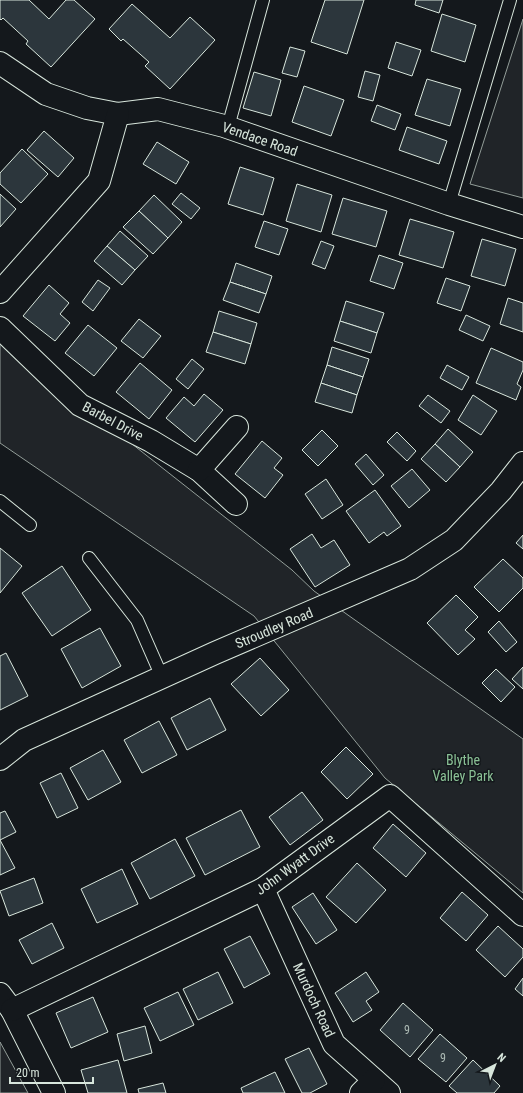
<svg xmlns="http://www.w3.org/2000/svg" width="523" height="1093" font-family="'Roboto Condensed',sans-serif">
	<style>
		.green { fill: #202428; stroke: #939e99 }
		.building { fill: #2c363c; stroke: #d8e6dc }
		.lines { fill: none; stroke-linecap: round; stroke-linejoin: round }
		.service-casing { stroke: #d8e6dc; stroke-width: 14 }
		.minor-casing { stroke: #d8e6dc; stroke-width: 24 }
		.service { stroke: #14181c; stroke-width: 12 }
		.minor { stroke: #14181c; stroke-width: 22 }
		.labels { text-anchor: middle; stroke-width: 3; stroke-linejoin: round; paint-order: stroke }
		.number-label { font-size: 12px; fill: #adbab4 }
		.street-label { font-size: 14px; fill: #d8e6dc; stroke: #14181c }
		.park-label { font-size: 14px; fill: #8ac095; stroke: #14181c }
	</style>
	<rect width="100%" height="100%" fill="#14181c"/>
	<g class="green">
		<path d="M523,19V198L470,184Z"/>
		<path d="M0,340L292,570L314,591L523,739V893L385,778L254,616L0,443Z"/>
		<path d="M0,1042L28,1093H0Z"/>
	</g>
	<g class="building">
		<path d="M0,0H29L49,19L66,0H74L95,19L51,67L26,44L28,41L3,18L1,20L0,19Z"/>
		<path d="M325,0H364L347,54L311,42Z"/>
		<path d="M416,0H443L439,13L415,5Z"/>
		<path d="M132,4L170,38L190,17L215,40L170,89L145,66L149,62L123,39L121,41L109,29Z"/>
		<path d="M442,14L476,25L465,62L431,51Z"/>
		<path d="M396,42L421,50L412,76L388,68Z"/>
		<path d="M290,47L305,51L297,77L282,73Z"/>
		<path d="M365,71L380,75L373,101L358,97Z"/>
		<path d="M254,72L281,80L271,116L243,108Z"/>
		<path d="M427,79L461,89L450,126L415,115Z"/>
		<path d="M304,86L344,100L331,136L292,122Z"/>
		<path d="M377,105L401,114L395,130L371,121Z"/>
		<path d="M407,127L447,141L439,164L399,150Z"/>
		<path d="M44,131L74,158L58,177L27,150Z"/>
		<path d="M157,142L189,162L176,184L143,164Z"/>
		<path d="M22,149L48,174L21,203L0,184V173Z"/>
		<path d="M240,167L274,178L263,215L228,204Z"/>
		<path d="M297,184L332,195L321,232L286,221Z"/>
		<path d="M181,193L200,208L191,219L172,204Z"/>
		<path d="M0,194L16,209L0,227Z"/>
		<path d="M154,195L182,222L168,238L139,211Z"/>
		<path d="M343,198L387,211L376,247L332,234Z"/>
		<path d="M139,211L168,238L153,254L123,227Z"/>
		<path d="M410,219L454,232L443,268L399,255Z"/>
		<path d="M264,221L288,229L279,255L255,247Z"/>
		<path d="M120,231L148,256L135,270L107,246Z"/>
		<path d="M482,239L516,249L505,286L471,276Z"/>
		<path d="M321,241L334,246L325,269L312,264Z"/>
		<path d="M107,246L135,270L122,285L94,261Z"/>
		<path d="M379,255L403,263L394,289L370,281Z"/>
		<path d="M236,263L272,276L266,294L230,282Z"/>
		<path d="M446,278L470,286L461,311L437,303Z"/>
		<path d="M98,280L110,288L93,311L82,302Z"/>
		<path d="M230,282L266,294L259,313L223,300Z"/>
		<path d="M49,285L69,303L60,314L70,323L55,341L23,316Z"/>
		<path d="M508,298L523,303V332L500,324Z"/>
		<path d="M346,301L384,313L377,333L340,321Z"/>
		<path d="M219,311L257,323L251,344L213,332Z"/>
		<path d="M466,315L490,326L483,341L459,330Z"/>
		<path d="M139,319L161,336L143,358L121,341Z"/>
		<path d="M340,321L377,333L371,353L334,341Z"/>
		<path d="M88,325L117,348L94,376L65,353Z"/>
		<path d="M213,332L251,344L245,364L206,352Z"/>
		<path d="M332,347L369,359L363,377L327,365Z"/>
		<path d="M491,348L523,362V370L517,384L521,387L516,400L476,383Z"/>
		<path d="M192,359L204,369L188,389L176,379Z"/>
		<path d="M140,363L172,390L149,419L116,392Z"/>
		<path d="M327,365L363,377L357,395L321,383Z"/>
		<path d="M447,365L469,377L462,390L440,378Z"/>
		<path d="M321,383L357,395L352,413L315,402Z"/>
		<path d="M204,394L223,410L195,442L166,418L184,397L194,406Z"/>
		<path d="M428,395L450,411L441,423L419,406Z"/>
		<path d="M473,395L497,411L481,435L458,420Z"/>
		<path d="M448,429L473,452L460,467L435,444Z"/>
		<path d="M322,430L338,446L318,466L302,450Z"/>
		<path d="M397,432L416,451L407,461L387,442Z"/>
		<path d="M262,441L282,458L274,468L283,475L265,498L235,474Z"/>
		<path d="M435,444L460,467L446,482L421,459Z"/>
		<path d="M366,454L384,475L373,485L355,464Z"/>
		<path d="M412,469L430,490L409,508L391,486Z"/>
		<path d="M326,479L343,505L322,519L305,494Z"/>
		<path d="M375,490L401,526L387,536L384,532L369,543L346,511Z"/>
		<path d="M312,534L321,548L334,540L350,565L315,587L290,549Z"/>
		<path d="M523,535V549L516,543Z"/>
		<path d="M0,548L22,566L0,593Z"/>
		<path d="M503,559L523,578V588L499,612L474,587Z"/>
		<path d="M62,566L91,610L52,636L22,593Z"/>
		<path d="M456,595L478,617L465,630L475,639L458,655L427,623Z"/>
		<path d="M499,621L517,642L506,652L488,632Z"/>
		<path d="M100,628L121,666L82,688L61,649Z"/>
		<path d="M6,653L28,696L0,710V656Z"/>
		<path d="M260,658L289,690L261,716L231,684Z"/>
		<path d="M523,667V689L512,679Z"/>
		<path d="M496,669L515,687L501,702L482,683Z"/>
		<path d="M210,698L226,730L187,750L171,718Z"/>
		<path d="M159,721L177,755L142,773L124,740Z"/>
		<path d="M346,747L373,774L347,799L321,772Z"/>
		<path d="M103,750L121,782L88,800L70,768Z"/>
		<path d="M61,773L78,808L57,818L40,783Z"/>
		<path d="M302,792L323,820L290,845L269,817Z"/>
		<path d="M241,810L260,847L205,875L186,838Z"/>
		<path d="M5,811L16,832L0,840L15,868L0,875V813Z"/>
		<path d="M393,824L426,853L406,877L373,848Z"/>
		<path d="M175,839L195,876L150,899L131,863Z"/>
		<path d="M357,863L386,890L356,923L326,897Z"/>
		<path d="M122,869L138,904L97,923L81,889Z"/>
		<path d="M34,878L43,903L9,916L0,891Z"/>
		<path d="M462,892L488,915L466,941L440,918Z"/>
		<path d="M313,893L337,930L316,944L292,907Z"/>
		<path d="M52,923L64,948L32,964L19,940Z"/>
		<path d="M498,926L523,949V957L505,977L476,950Z"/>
		<path d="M250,936L270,974L244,988L224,949Z"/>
		<path d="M218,972L233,1003L198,1020L183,989Z"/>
		<path d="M366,972L379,992L366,1001L372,1010L353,1022L335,993Z"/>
		<path d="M523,978V996L515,989Z"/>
		<path d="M178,992L194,1025L160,1041L144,1008Z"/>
		<path d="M93,997L108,1032L71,1048L56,1013Z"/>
		<path d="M403,1003L433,1030L410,1057L380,1030Z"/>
		<path d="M145,1026L152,1053L124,1061L117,1034Z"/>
		<path d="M440,1034L467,1058L446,1082L418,1059Z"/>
		<path d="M309,1048L327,1084L310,1093H302L285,1059Z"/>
		<path d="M118,1060L127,1093H88L81,1070Z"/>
		<path d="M473,1060L500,1086L494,1093H457L449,1086Z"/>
		<path d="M275,1072L285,1093H243L241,1088Z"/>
		<path d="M163,1083L166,1093H139L138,1089Z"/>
	</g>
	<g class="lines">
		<defs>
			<g id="service">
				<path d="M228,127L263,0"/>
				<path d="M449,204L510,0"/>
				<path d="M0,501L30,525"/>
				<path d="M89,558L137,620L162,677"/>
			</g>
			<g id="minor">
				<path d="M0,63L46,94L87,108L118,114L158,109L224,126L449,204L523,227"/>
				<path d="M0,292L99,181L118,114"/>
				<path d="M0,328L80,405L151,441L199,470L236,504"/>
				<path d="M199,470L237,427"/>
				<path d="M0,759L24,740L215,653L410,569L454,540L501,491L523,463"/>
				<path d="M263,889L334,1044L389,1093"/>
				<path d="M0,994L12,1010L54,1093"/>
				<path d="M12,1010L263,889L390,796L523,915"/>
				<path d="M361,1093L374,1080"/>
			</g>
		</defs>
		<use href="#service" class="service-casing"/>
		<use href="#minor" class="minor-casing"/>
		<use href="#service" class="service"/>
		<use href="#minor" class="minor"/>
	</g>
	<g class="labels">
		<g class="number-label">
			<text x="407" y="1034">9</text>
			<text x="443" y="1062">9</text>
		</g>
		<g class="street-label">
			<text transform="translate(260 139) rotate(19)" y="5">Vendace Road</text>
			<text transform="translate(113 421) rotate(28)" y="5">Barbel Drive</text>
			<text transform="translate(274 628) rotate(-23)" y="5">Stroudley Road</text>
			<text transform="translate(295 864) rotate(-36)" y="5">John Wyatt Drive</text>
			<text transform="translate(314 1000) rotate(65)" y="5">Murdoch Road</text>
		</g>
		<g class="park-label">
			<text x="463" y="765">Blythe<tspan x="463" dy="16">Valley Park</tspan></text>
		</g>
	</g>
	<g transform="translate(495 1065) rotate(42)" stroke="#14181c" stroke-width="3" paint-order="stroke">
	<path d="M0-3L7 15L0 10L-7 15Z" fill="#d8e6dc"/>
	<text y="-6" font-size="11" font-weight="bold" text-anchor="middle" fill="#d8e6dc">N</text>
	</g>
	<path d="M10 1077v6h83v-6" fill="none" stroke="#d8e6dc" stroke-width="2"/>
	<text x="16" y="1077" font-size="12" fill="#d8e6dc" stroke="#14181c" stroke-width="3" paint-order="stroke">20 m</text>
</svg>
